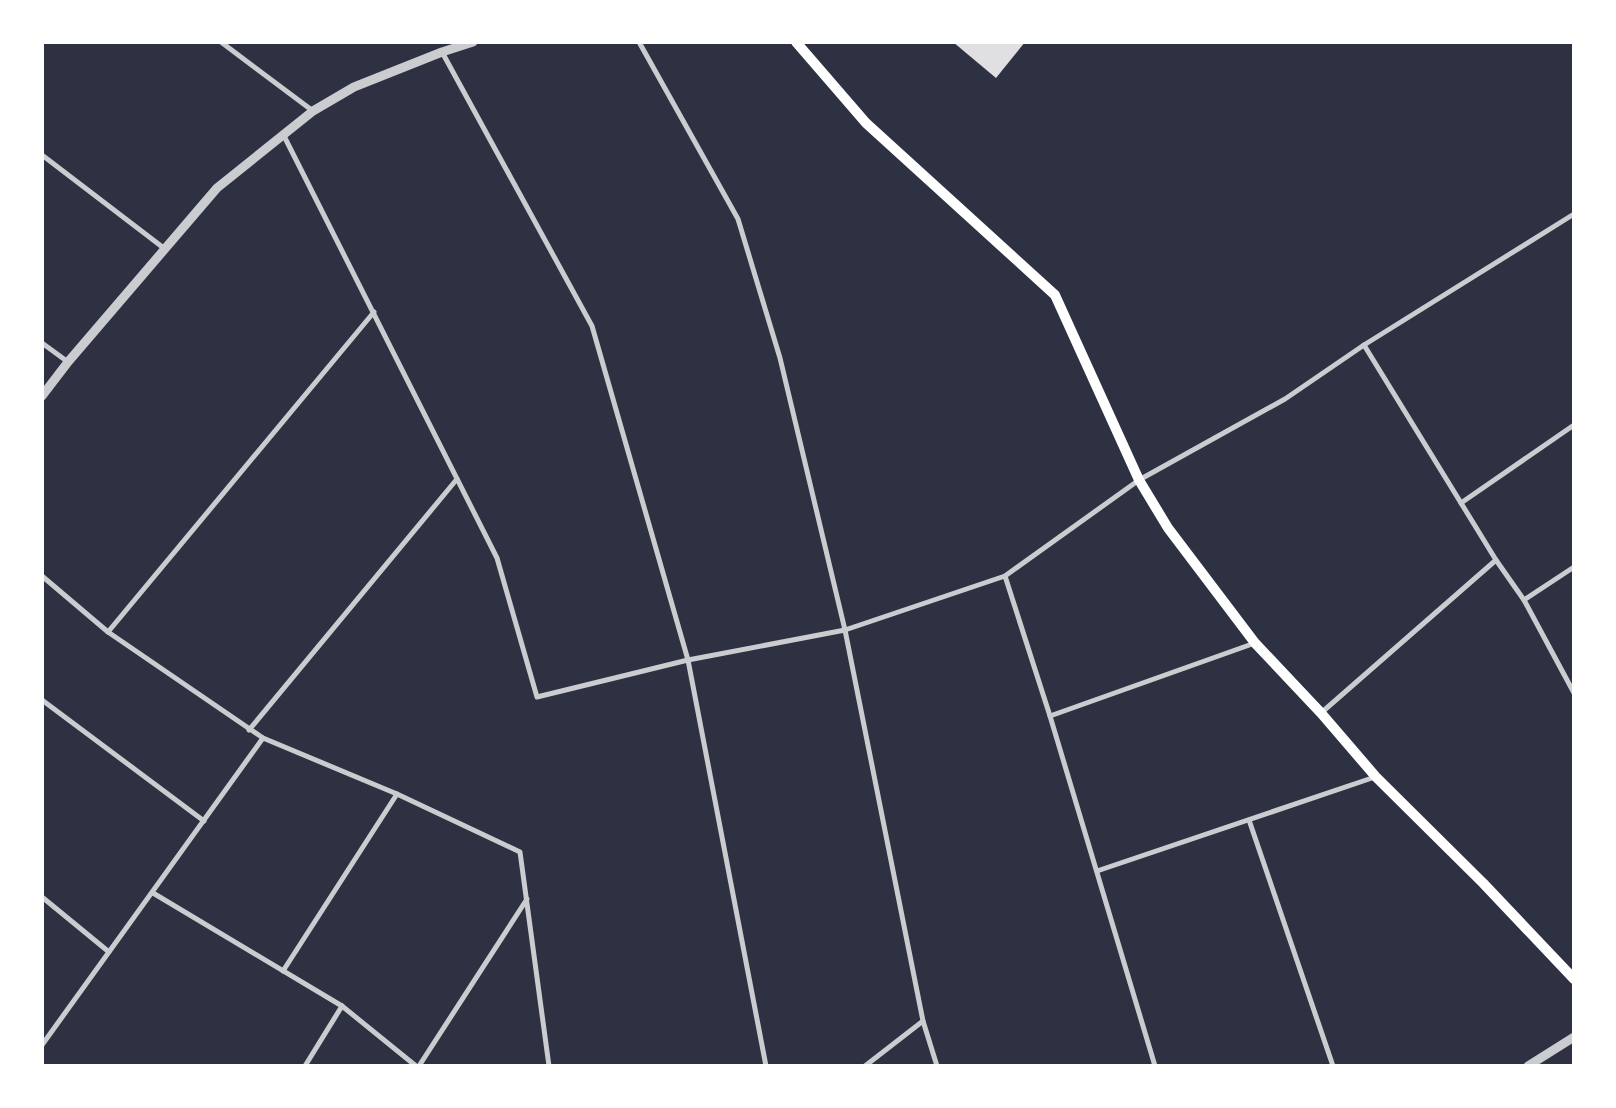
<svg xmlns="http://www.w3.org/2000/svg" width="1616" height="1108" font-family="'Zilla Slab',serif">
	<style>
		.building { fill: #e0e0e3 }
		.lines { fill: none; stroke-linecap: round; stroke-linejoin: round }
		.minor { stroke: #caccd0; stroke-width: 5 }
		.tertiary { stroke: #caccd0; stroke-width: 9 }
		.secondary { stroke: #fff; stroke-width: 10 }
	</style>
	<rect width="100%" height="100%" fill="#2d3142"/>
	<path class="building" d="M953,42H1025L996,78Z"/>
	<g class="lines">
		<g class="minor">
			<path d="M221,42L313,111"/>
			<path d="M639,42L738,219L780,358L845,630L923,1021L937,1066"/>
			<path d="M442,52L592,326L688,660L766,1066"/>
			<path d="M283,134L497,558L537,697L688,660L845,630L1005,576L1050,716L1155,1066"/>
			<path d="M42,155L165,249"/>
			<path d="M42,343L68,362"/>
			<path d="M1364,345L1496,560L1524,600L1574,693"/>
			<path d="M1461,503L1574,425"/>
			<path d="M42,576L108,632L263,738L397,794L520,852L549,1066"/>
			<path d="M1005,576L1139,480L1285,399L1364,345L1574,214"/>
			<path d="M1524,600L1574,567"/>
			<path d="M108,632L374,312"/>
			<path d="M42,700L204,821"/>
			<path d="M1321,713L1496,560"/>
			<path d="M1050,716L1255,643"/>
			<path d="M249,730L457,479"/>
			<path d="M1249,820L1333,1066"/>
			<path d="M1097,871L1375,777"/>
			<path d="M153,893L342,1006L416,1066"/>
			<path d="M42,897L109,952"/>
			<path d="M283,971L397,794"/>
			<path d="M42,1045L263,738"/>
			<path d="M305,1066L342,1006"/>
			<path d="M419,1066L527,899"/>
			<path d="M865,1066L923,1021"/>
		</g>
		<g class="tertiary">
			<path d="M42,396L68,362L217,188L313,111L354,87L442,52L473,42"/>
			<path d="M1528,1066L1574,1037"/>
		</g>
		<path class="secondary" d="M796,42L866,123L1055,295L1139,480L1168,528L1255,643L1321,713L1376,777L1483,883L1574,979"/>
	</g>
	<rect width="1616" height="1108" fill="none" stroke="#ffffff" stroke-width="88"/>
</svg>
